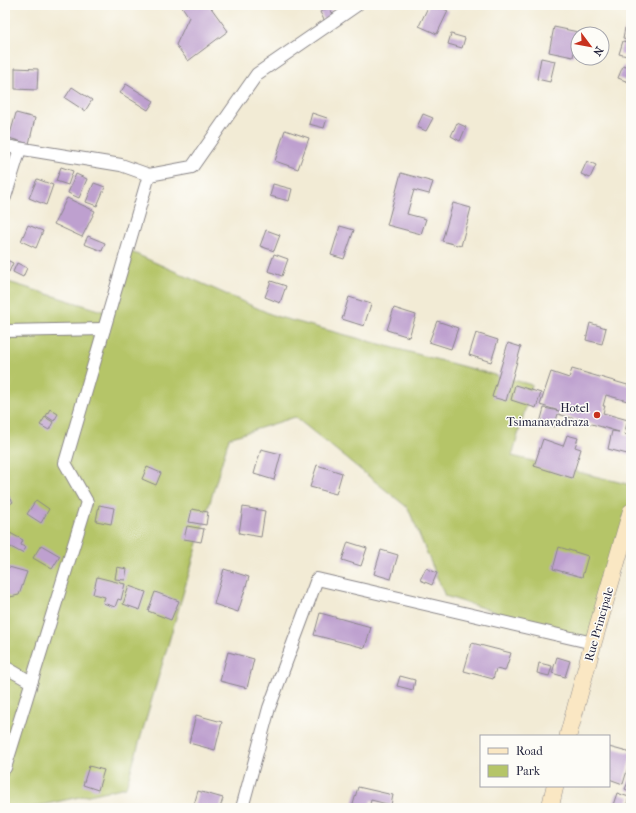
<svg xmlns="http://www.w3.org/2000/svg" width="636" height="813" font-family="'IM FELL French Canon',serif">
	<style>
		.green { fill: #b5c568; stroke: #6c7452 }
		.building { fill: #bea0cf }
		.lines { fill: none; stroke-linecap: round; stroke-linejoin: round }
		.minor-casing { stroke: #8a8688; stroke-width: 14 }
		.secondary-casing { stroke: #8a8688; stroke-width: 18 }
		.minor { stroke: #fff; stroke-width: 12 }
		.secondary { stroke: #fae7c3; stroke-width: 17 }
		.poi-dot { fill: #c8321e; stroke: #fdfcf7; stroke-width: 1.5 }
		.labels { text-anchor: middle; stroke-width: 3; stroke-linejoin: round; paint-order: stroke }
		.poi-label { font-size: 12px; fill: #22223b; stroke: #fdfcf7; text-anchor: end }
		.street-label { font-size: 12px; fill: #22223b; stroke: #fdfcf7 }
	</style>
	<rect width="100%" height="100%" fill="#fdfcf7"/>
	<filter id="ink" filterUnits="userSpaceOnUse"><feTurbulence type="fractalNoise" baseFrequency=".025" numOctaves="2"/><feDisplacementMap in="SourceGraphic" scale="8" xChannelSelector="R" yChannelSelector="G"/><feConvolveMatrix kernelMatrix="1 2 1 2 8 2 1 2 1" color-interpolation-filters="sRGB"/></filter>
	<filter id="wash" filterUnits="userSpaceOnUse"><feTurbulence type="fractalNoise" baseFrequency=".012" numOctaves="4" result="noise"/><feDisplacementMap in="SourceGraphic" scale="16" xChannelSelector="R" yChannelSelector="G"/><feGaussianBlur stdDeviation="0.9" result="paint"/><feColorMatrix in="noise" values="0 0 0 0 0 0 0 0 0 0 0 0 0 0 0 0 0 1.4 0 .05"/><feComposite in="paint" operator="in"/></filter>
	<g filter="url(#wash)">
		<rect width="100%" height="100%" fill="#f2ebd5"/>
		<path class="green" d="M127,250L275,316L532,385L512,456L631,485V512L593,643L445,596L408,508L295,417L229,438L126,787L28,808H5V281L109,313Z"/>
		<g id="blocks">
			<g class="building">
				<path d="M181,5H209L228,31L188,61L176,45L189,17Z"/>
				<path d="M429,5H436L448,11L437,34L419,26Z"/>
				<path d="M329,7L334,16L325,22L320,12Z"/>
				<path d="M554,27L578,32L573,57L549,52Z"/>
				<path d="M625,28L631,30V40L623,38Z"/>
				<path d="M451,34L465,38L462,48L448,44Z"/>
				<path d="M623,41L631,43V57L619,54Z"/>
				<path d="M541,58L555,61L550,82L537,79Z"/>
				<path d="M623,66L631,69V83L618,78Z"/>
				<path d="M15,68L38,69L37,90L15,89Z"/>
				<path d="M126,84L154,101L148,110L120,93Z"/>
				<path d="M72,87L92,100L85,111L65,98Z"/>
				<path d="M16,113L35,118L29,144L9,138Z"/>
				<path d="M312,113L327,118L324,128L309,124Z"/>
				<path d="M423,114L433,118L426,131L417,127Z"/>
				<path d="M457,123L466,127L460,141L451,136Z"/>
				<path d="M285,130L309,138L298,169L275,161Z"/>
				<path d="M587,161L596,165L590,178L581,174Z"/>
				<path d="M61,167L73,171L68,185L56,181Z"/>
				<path d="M401,173L433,182L429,194L414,190L407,214L426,219L421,234L387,225Z"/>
				<path d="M76,174L87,179L79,198L68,193Z"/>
				<path d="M37,179L53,185L46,205L29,198Z"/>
				<path d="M94,183L105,187L97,206L86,202Z"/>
				<path d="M273,184L292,189L289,201L270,196Z"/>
				<path d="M67,198L95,211L82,237L54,224Z"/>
				<path d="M453,203L471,208L461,246L442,241Z"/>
				<path d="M28,225L43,231L36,248L21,241Z"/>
				<path d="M340,226L354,230L344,259L331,255Z"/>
				<path d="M266,230L280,235L274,251L260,246Z"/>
				<path d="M88,236L105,243L102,251L84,244Z"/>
				<path d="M274,254L288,259L282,276L268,271Z"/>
				<path d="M5,259L13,263L9,272L5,270Z"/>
				<path d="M17,263L27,268L23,277L13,272Z"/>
				<path d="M271,281L286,286L280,303L265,297Z"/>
				<path d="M349,297L371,304L364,326L342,319Z"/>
				<path d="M394,308L416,315L409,337L387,330Z"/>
				<path d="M437,321L458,328L451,349L429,342Z"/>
				<path d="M590,323L606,328L602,344L586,340Z"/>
				<path d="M476,333L498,340L491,362L469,355Z"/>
				<path d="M508,343L521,347L506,401L492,397Z"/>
				<path d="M572,369L631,386V402L606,395L603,406H605L603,413L628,420L624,434L631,436V455L608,449L612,431L619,432L558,414L554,427L540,423L544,408L559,411L540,405L551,372L569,378Z"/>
				<path d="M515,385L541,393L536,408L511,400Z"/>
				<path d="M50,409L58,414L54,421L46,416Z"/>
				<path d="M45,417L53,422L49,430L40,425Z"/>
				<path d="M567,435L578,438L575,447L581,449L572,478L534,466L543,439L563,446Z"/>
				<path d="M261,449L281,454L274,480L254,474Z"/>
				<path d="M317,465L342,473L336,494L310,487Z"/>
				<path d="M147,467L161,473L156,485L142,479Z"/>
				<path d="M7,494L13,502L5,508V495Z"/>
				<path d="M36,500L49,509L41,523L27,514Z"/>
				<path d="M99,505L114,508L111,524L96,521Z"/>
				<path d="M243,507L265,511L261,537L239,533Z"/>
				<path d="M192,509L208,512L206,525L189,522Z"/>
				<path d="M187,526L204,529L201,542L184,539Z"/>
				<path d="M10,533L23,540L21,545L26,548L22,553L5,544Z"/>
				<path d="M348,542L367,548L361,566L342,560Z"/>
				<path d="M41,545L60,556L52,569L33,558Z"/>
				<path d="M559,547L588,556L582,577L553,569Z"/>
				<path d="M381,550L398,555L391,579L374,574Z"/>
				<path d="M5,566L27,572L19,595L10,597L5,594Z"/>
				<path d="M117,567L127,569L125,580L115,579Z"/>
				<path d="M426,568L437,573L432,585L420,580Z"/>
				<path d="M224,569L249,577L238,612L214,604Z"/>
				<path d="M97,577L125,584L121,600L118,599L115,607L103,603L105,597L93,594Z"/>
				<path d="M129,586L146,592L140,610L123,604Z"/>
				<path d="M155,592L179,601L171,620L148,611Z"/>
				<path d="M320,613L371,627L365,648L314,635Z"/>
				<path d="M472,643L511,653L505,671L496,669L493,679L464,671Z"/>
				<path d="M228,652L254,659L247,688L220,681Z"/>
				<path d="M557,657L570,661L565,677L552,673Z"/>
				<path d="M539,663L552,666L549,676L537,673Z"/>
				<path d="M400,676L415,680L413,690L397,686Z"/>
				<path d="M196,715L222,722L215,750L189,743Z"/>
				<path d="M609,747L631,753V757L623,784L609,779Z"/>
				<path d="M89,766L104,770L98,790L83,785Z"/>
				<path d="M631,776V792L625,789Z"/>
				<path d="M358,787L393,795L391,805L371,800L369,808H352Z"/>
				<path d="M198,791L223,798L220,808H193Z"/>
				<path d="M617,793L629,797L626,808H612Z"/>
			</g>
		</g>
	</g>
	<g filter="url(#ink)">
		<use href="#blocks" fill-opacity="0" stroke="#8a8688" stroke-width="1"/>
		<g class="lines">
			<defs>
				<g id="minor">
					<path d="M5,146L121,165L149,175"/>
					<path d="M5,197L20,149"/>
					<path d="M5,331L104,329"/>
					<path d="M5,667L31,682"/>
					<path d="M5,768L87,502L65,463L149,175L192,167L257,74L357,5"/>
					<path d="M242,808L269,708L317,579L593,643"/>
				</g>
				<g id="secondary">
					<path d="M568,736L593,643L631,512"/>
					<path d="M550,808L555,786"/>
				</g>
			</defs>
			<use href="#minor" class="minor-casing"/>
			<use href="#secondary" class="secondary-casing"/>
			<use href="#minor" class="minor"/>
			<use href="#secondary" class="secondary"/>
		</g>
	</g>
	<circle class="poi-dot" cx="597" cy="415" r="4"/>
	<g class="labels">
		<g class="poi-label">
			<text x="589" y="412">Hotel<tspan x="589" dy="14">Tsimanavadraza</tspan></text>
		</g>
		<g class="street-label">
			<text transform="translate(599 624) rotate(-74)" y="4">Rue Principale</text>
		</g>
	</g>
	<rect width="636" height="813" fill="none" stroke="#fdfcf7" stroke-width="20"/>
	<rect x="480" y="735" width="130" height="52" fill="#fdfcf7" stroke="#a5a5ac"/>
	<rect x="488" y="748" width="20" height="6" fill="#fae7c3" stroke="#a5a5ac"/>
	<text x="516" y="755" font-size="12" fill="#22223b">Road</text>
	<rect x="488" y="765" width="20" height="12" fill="#b5c568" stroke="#a5a5ac"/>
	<text x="516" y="775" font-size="12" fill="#22223b">Park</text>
	<g transform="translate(590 46) rotate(122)"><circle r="19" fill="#fdfcf7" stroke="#a5a5ac"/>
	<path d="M0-3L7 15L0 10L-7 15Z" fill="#c8321e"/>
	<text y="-6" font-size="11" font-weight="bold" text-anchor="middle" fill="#22223b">N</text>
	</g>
</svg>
